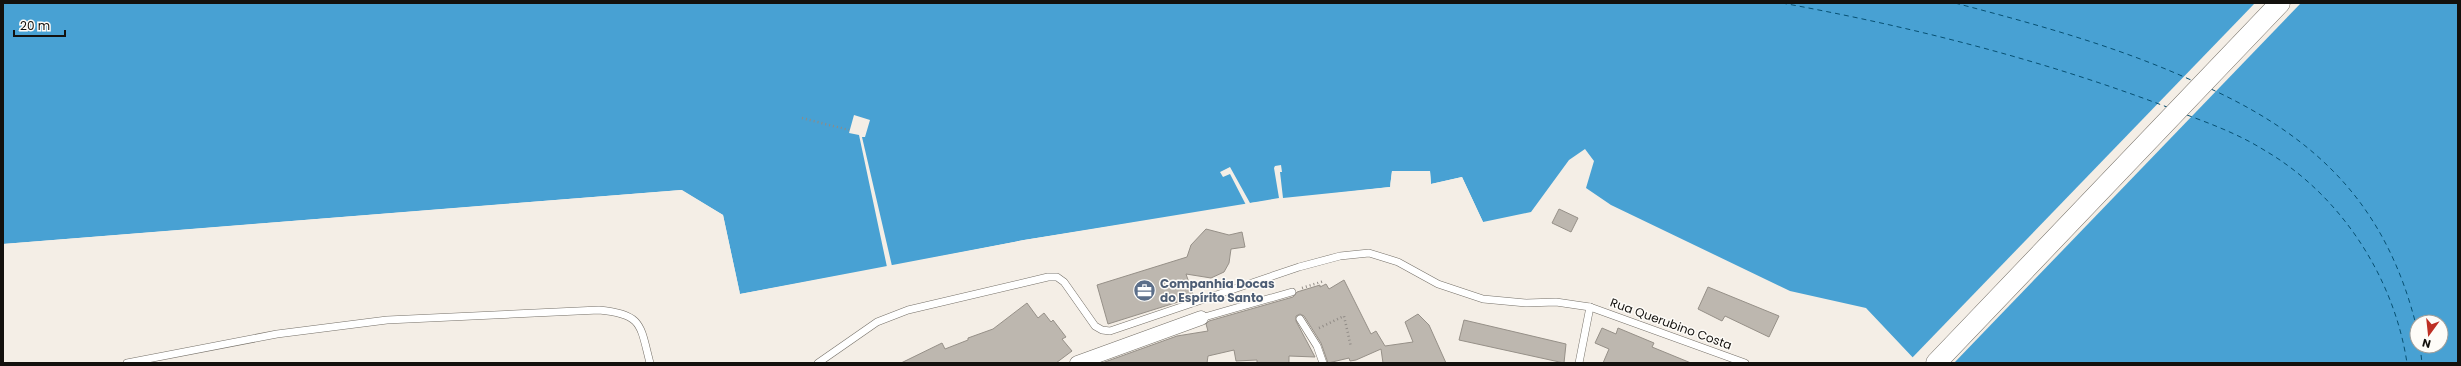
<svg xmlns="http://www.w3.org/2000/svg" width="2461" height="366" font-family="Poppins,sans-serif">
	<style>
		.water { fill: #48a1d3; fill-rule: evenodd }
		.pier { fill: #f4eee6 }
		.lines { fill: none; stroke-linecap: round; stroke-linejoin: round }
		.ferry { stroke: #075072; stroke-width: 1; stroke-dasharray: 5 4; stroke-linecap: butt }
		.building { fill: #bdb7af; stroke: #969088 }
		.lane-casing { stroke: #757068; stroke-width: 8 }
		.street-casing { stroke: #757068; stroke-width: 15 }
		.secondary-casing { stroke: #757068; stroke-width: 21 }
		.path { stroke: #908b86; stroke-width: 2.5; stroke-dasharray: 1 3; stroke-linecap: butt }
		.lane { stroke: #fff; stroke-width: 7 }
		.street { stroke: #fff; stroke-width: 14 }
		.secondary { stroke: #fff; stroke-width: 20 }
		.labels { text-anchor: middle; stroke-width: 3; stroke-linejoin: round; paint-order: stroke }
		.service-label { font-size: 12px; font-weight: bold; fill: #4e5e75; stroke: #fefcf8; text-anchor: start }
		.street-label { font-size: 12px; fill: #13110e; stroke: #fefcf8 }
	</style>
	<rect width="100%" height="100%" fill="#f4eee6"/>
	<path class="water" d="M3,3H2458V363H1918L1866,308L1790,291L1611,205L1586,188L1594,161L1585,149L1569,160L1531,212L1483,222L1462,177L1431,184L1430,171H1392L1390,187L1250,203L1024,240L740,294L723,215L681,190L3,244ZM2417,322H2441V346H2417Z"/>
	<g class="pier">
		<path d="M2255,3H2301L1954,363H1915L1911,359Z"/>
		<path d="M854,115L870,120L865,137H862L892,266L1024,240L1246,205L1230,174L1223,177L1220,172L1230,167L1250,203L1279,198L1274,168L1275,166L1281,165L1282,172H1280L1283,198L1390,187L1392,171H1430L1431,184L1462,177L1483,222L1481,223L1461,179L1430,186L1428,173H1393L1390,189L1250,205L1025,242L740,296L722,217L681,192L3,246V244L682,190L723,215L740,294L887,267L859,135L849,133Z"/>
	</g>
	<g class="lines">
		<g class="ferry">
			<path d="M1782,3C1913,27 2043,60 2167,107"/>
			<path d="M1955,3C2035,24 2116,46 2191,80"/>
			<path d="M2211,89C2321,140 2388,209 2417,329"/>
			<path d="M2187,115C2214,125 2240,135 2264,150C2340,194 2394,277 2407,363"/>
			<path d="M2420,346L2422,363"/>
		</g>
	</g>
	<g class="building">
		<path d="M1559,209L1578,218L1571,232L1552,223Z"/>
		<path d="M1206,229L1229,235L1242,232L1245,247L1231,249L1229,263L1224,272L1211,278L1186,274L1194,297L1108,324L1097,285L1187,257L1191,245Z"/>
		<path d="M1344,280L1371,334L1376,331L1385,346L1413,342L1405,322L1418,314L1429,325L1446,363H1383L1381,349L1356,360L1350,361L1349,358L1328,363L1321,343L1304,316L1300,314L1296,316V321L1315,357L1289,356V363H1257V360L1236,361L1234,350L1208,356L1207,363H1102L1177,336L1208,331L1206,324L1209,321L1293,297L1297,292L1320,285V287L1326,284L1329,289Z"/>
		<path d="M1708,287L1779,316L1769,337L1725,316L1722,321L1698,309Z"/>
		<path d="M1027,303L1038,318L1044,313L1051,322L1053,320L1066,337L1062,339L1072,351L1056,363H901L942,343L945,349L968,340V338L993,329Z"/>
		<path d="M1464,320L1566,344L1564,363L1459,340Z"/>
		<path d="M1602,328L1616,334L1618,328L1654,343L1652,347L1691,363H1603L1609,349L1595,343Z"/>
	</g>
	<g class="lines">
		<defs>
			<g id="lane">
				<path d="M1201,318L1292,292"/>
				<path d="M1300,319L1317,346L1323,363"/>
				<path d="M127,363L277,334L387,320L599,310C643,314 640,325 650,363"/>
				<path d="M818,363L877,322L908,310L1048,277H1057L1064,282L1095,326L1102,330L1110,331L1299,267L1340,256L1369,253L1398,262L1438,284L1483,299L1526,303L1556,302L1590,307L1745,363"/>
				<path d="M1579,363L1590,307"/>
			</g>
			<path id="street" d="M1077,363L1201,318"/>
			<path id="secondary" d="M1936,363L2280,3"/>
		</defs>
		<use href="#lane" class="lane-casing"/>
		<use href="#street" class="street-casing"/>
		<use href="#secondary" class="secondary-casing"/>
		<g class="path">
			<path d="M802,118L849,130"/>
			<path d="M1302,288L1324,281"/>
			<path d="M1319,328L1344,316L1351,347"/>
		</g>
		<use href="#lane" class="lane"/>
		<use href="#street" class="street"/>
		<use href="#secondary" class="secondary"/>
	</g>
	<defs>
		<symbol id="office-disc" viewBox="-11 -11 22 22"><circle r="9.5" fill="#5c6f8a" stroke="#fefcf8"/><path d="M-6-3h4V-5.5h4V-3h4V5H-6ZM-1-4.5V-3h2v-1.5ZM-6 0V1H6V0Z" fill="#fff"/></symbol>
	</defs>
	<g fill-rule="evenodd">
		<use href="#office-disc" x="1132" y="278" width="25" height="25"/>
	</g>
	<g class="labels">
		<g class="service-label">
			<text x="1160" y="288">Companhia Docas<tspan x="1160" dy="14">do Espírito Santo</tspan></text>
		</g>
		<g class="street-label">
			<text transform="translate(1671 324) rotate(20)" y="4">Rua Querubino Costa</text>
		</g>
	</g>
	<rect width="2461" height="366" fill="none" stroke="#13110e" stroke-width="8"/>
	<g transform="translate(2429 334) rotate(195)"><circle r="19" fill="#fefcf8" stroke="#a09e9a"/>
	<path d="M0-3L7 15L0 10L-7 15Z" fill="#bd2f24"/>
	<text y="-6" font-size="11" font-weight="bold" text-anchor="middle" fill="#13110e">N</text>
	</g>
	<path d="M14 30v6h51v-6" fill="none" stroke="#13110e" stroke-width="2"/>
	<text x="20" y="30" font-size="12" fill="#13110e" stroke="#fefcf8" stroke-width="3" paint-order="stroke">20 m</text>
</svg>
